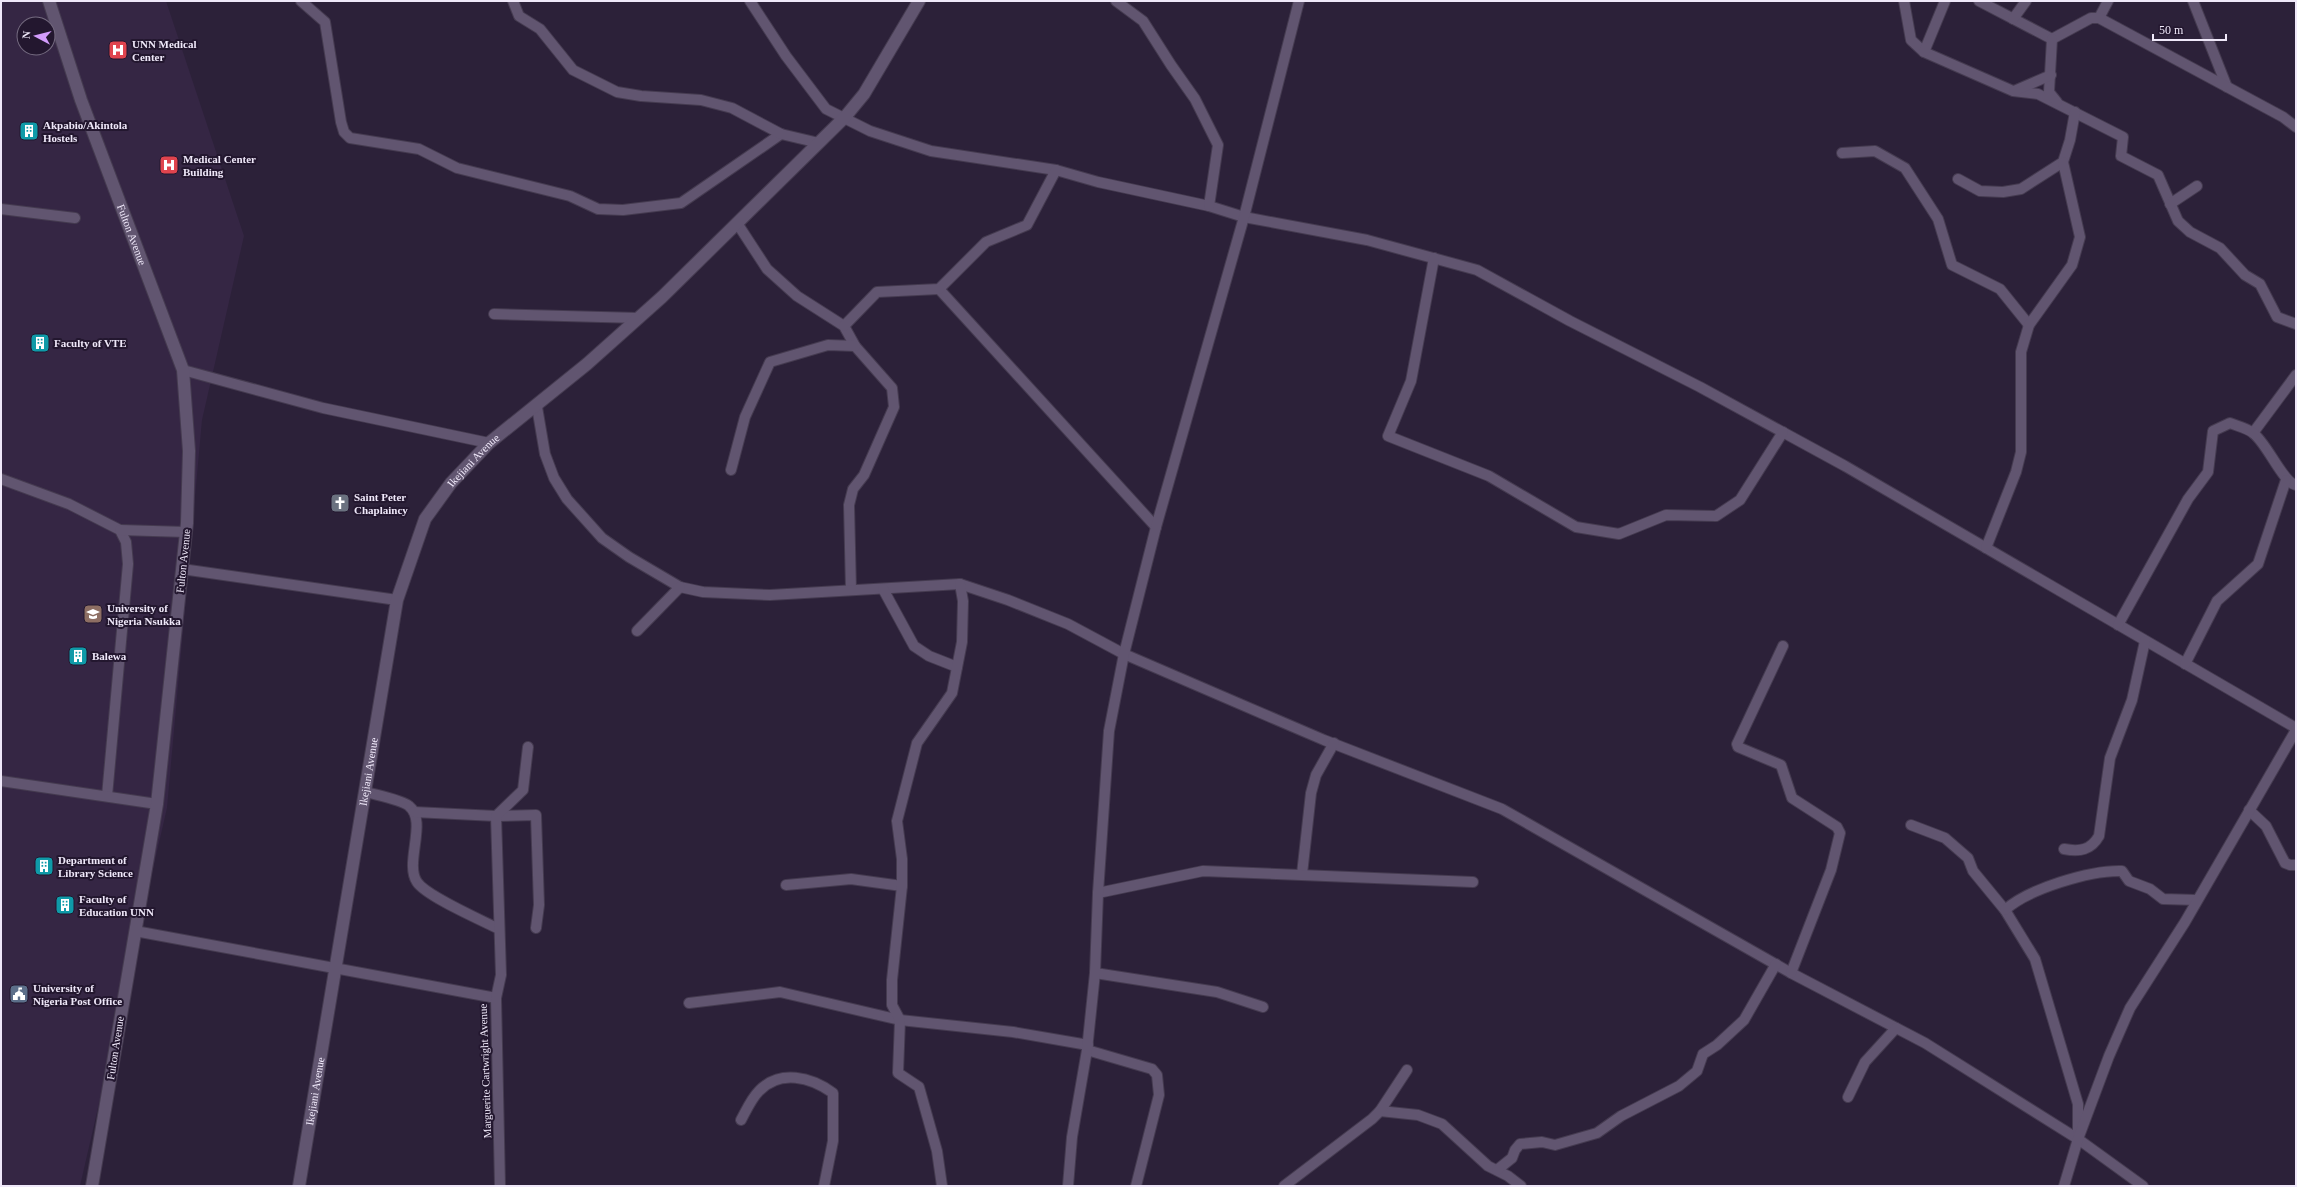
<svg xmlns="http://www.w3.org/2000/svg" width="2297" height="1187" font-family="Georgia,serif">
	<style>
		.built { fill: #352644; fill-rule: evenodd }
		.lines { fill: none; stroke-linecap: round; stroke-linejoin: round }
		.minor-casing { stroke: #453b50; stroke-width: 12 }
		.tertiary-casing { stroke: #453b50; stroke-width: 14 }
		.minor { stroke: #615570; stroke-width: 10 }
		.tertiary { stroke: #615570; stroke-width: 12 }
		.labels { text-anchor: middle; stroke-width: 4; stroke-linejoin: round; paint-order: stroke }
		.poi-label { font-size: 11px; font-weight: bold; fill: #efe8f9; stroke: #23172f; text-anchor: start }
		.street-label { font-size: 11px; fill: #efe8f9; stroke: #23172f }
	</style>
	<rect width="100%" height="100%" fill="#2c2139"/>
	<path class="built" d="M1,1H166L244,236L202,420L167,808L80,1186H1ZM24,24H48V48H24Z"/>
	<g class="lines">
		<defs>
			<g id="minor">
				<path d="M301,1L325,22L341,122L344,132L350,138L419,149L457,168L570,196L598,209L623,210L681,203L781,134"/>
				<path d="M513,1L519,16L540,29L573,70L617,92L641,96L701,100L732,108L781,134L819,143"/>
				<path d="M750,1L786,56L826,109L870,131L931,151L1056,170L1098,182L1209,206L1244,217L1367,240L1477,270L1570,321L1700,387L1845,466L2296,728"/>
				<path d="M1116,1L1143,21L1171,65L1195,99L1218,145L1209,206"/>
				<path d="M1904,1L1911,40L1924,52L2013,91L2038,94L2123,137L2121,156L2158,175L2178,221L2190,232L2220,248L2245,275L2260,284L2277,317L2296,324"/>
				<path d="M1979,1L2052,39"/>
				<path d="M2193,1L2227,87"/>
				<path d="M2099,18L2108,1"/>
				<path d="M2013,19L2026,1"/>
				<path d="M2052,39L2091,18H2099L2283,117L2296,127"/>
				<path d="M2052,39L2049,92L2057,102"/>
				<path d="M1924,52L1945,1"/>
				<path d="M2014,91L2051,75"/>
				<path d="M1842,153L1875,151L1905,168L1938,219L1952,265L2000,289L2029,325"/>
				<path d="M1958,179L1980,191L2003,192L2021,189L2063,162L2070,140L2075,112"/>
				<path d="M2170,204L2197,186"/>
				<path d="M1,209L75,218"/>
				<path d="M737,223L767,269L797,296L844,326L855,346L892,388L894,407L864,475L853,489L849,505L851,590"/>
				<path d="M1434,258L1411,381L1388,436L1489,476L1576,527L1619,534L1666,515L1716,516L1740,500L1783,432"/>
				<path d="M939,289L1156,527"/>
				<path d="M494,314L639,318"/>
				<path d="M844,326L877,292L939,289L986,242L1027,225L1056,170"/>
				<path d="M183,370L323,408L489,443"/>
				<path d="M537,407L545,454L554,478L567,499L602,538L629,557L680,587L703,592L770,595L960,584L1008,600L1068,624L1124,654L1247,707L1324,740L1502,809L1791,973L1925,1043L2078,1139L2143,1186"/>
				<path d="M2253,433L2296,375"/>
				<path d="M731,470L745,417L770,362L828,345L855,346"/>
				<path d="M1,479L69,504L120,530L126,542L128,564L107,796"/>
				<path d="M120,530L186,532"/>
				<path d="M1986,548L2016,472L2021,452V352L2029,325L2072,265L2080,237L2063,162"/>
				<path d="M182,569L397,600"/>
				<path d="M883,589L914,646L929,656L957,667"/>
				<path d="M2118,625L2188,499L2208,472L2213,431L2230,423C2237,426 2247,428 2253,433C2267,443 2283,483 2296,485"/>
				<path d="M637,631L680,587"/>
				<path d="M1783,646L1737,744L1738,747L1781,765L1792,798L1837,827L1840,833L1831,870L1791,973"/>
				<path d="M2185,664L2217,601L2258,564L2286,480"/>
				<path d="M1,781L157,804"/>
				<path d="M366,792C376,795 402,800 409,806C428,821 404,863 417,882C426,896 481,920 499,929"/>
				<path d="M2249,810L2266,826L2285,863L2290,865H2296"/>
				<path d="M414,812L496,816L536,815L539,905L536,928"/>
				<path d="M1911,825L1945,838L1968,858L1973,871L2005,910L2035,959L2078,1104V1131"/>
				<path d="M2064,849C2080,852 2091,850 2099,836L2110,758L2132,700L2145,641"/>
				<path d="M1302,874L1311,793L1316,775L1334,743"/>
				<path d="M786,885L851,879L902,886"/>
				<path d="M1098,893L1203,871L1473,882"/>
				<path d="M2005,910C2028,889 2090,870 2122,871L2129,881L2150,889L2163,899L2197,900"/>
				<path d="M135,931L496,998"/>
				<path d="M1095,973L1217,992L1263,1007"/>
				<path d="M689,1003L780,992L900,1020L1013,1032L1088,1045"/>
				<path d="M1087,1050L1152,1069L1157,1075L1159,1095L1136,1186"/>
				<path d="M1848,1097L1865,1062L1896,1028"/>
				<path d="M1380,1111L1418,1115L1442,1124L1488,1166L1508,1176L1521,1186"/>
				<path d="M741,1120C746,1111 751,1099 759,1091C780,1069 811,1077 833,1093V1141L824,1186"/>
				<path d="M1497,1170L1512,1158L1515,1150L1520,1144L1542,1142L1555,1145L1597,1133L1621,1116L1679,1086L1697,1071L1703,1054L1717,1045L1744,1020L1776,964"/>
				<path d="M500,1186L496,998L501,975L496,816L523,790L528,747"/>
				<path d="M942,1186L937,1151L919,1087L898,1073L900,1020L892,1005V980L902,886V859L897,821L917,743L952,693L962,642L963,601L960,584"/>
				<path d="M1068,1186L1072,1137L1087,1050L1095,973L1098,893L1109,731L1124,654L1156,527L1244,217L1299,1"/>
				<path d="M1284,1186L1372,1119L1380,1111L1407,1070"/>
				<path d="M2064,1186L2078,1139L2109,1056L2130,1008L2185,922L2296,730"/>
			</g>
			<g id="tertiary">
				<path id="s1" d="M49,1L81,100L183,370L189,451L187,523L157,804L92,1186"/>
				<path id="s2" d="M299,1186L397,600L425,519L451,483L489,443L587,364L662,297L845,117L864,94L919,1"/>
			</g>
		</defs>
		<use href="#minor" class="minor-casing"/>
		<use href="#tertiary" class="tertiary-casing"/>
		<use href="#minor" class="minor"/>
		<use href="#tertiary" class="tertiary"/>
	</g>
	<defs>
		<symbol id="hospital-square" viewBox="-11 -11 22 22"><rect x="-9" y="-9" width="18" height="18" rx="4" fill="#e0444e" stroke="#23172f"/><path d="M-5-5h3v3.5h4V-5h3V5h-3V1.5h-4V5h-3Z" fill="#fff"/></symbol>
		<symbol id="building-square" viewBox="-11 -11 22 22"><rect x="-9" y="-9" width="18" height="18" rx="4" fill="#0f9aa8" stroke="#23172f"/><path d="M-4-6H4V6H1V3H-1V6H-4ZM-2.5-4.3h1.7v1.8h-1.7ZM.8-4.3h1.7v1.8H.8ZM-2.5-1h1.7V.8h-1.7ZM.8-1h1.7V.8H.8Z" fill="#fff"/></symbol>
		<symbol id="church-square" viewBox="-11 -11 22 22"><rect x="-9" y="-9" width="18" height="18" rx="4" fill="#6b7280" stroke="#23172f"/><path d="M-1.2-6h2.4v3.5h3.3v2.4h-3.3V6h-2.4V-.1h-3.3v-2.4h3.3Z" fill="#fff"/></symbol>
		<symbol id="university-square" viewBox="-11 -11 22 22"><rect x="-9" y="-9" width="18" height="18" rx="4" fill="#8d6e63" stroke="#23172f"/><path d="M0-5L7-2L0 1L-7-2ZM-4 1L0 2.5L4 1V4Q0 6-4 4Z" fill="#fff"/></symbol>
		<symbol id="civic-square" viewBox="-11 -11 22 22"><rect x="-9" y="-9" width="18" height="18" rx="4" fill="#5c6f8a" stroke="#23172f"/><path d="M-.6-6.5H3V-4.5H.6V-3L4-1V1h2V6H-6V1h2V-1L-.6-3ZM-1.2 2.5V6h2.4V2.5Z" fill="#fff"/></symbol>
	</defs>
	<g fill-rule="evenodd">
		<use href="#hospital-square" x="107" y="39" width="22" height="22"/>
		<use href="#building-square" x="18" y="120" width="22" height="22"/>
		<use href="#hospital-square" x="158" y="154" width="22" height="22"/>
		<use href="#building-square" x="29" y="332" width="22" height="22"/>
		<use href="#church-square" x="329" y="492" width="22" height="22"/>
		<use href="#university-square" x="82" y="603" width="22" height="22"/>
		<use href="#building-square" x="67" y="645" width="22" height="22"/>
		<use href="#building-square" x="33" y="855" width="22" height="22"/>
		<use href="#building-square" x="54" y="894" width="22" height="22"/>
		<use href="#civic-square" x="8" y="983" width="22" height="22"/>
	</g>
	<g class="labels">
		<g class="poi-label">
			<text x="132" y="48">UNN Medical<tspan x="132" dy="13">Center</tspan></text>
			<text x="43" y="129">Akpabio/Akintola<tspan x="43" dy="13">Hostels</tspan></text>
			<text x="183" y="163">Medical Center<tspan x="183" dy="13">Building</tspan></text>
			<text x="54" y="347">Faculty of VTE</text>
			<text x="354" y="501">Saint Peter<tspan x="354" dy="13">Chaplaincy</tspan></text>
			<text x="107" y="612">University of<tspan x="107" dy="13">Nigeria Nsukka</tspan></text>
			<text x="92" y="660">Balewa</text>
			<text x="58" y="864">Department of<tspan x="58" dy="13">Library Science</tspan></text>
			<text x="79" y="903">Faculty of<tspan x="79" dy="13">Education UNN</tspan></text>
			<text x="33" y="992">University of<tspan x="33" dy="13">Nigeria Post Office</tspan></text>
		</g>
		<g class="street-label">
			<text dy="4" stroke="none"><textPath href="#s1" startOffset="248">Fulton Avenue</textPath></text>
			<text dy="4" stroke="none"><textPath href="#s2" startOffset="756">Ikejiani Avenue</textPath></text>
			<text transform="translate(183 561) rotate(-84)" y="4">Fulton Avenue</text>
			<text dy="4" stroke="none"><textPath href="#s2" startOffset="420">Ikejiani Avenue</textPath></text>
			<text transform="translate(115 1048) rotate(-81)" y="4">Fulton Avenue</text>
			<text transform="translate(485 1071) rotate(-92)" y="4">Marguerite Cartwright Avenue</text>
			<text dy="4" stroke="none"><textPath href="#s2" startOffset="96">Ikejiani Avenue</textPath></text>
		</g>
	</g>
	<rect width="2297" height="1187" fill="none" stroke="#efe8f9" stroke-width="4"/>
	<g transform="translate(36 36) rotate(277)"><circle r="19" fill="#23172f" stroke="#756b80"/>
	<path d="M0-3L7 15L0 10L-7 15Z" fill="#d39cfc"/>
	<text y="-6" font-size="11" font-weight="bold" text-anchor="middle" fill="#efe8f9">N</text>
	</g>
	<path d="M2153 34v6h73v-6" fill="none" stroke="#efe8f9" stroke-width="2"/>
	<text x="2159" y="34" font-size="12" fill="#efe8f9" stroke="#23172f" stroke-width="3" paint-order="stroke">50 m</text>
</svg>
